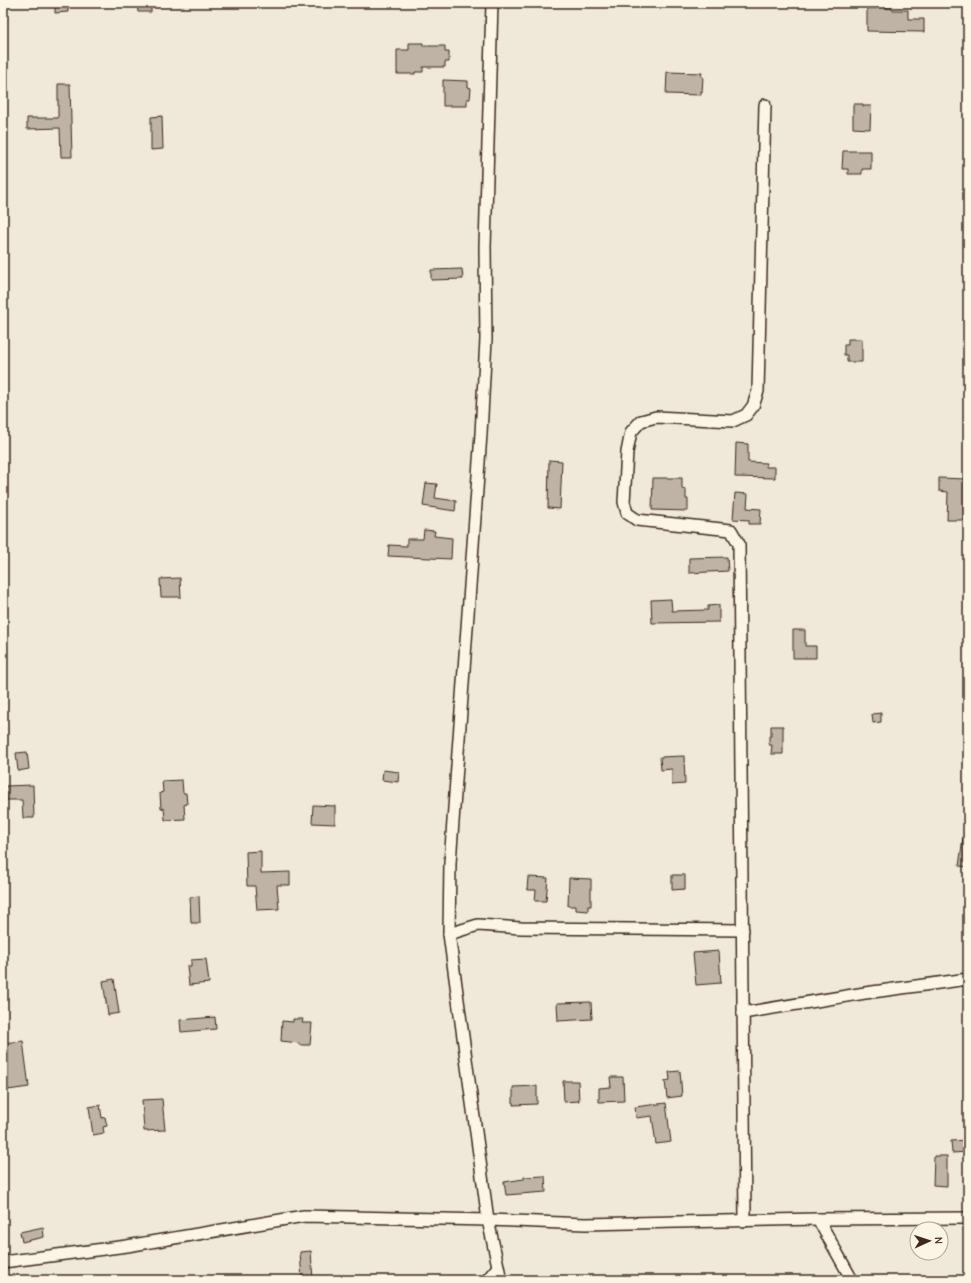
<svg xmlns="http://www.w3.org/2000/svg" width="971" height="1283" font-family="'Comic Neue',sans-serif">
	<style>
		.building { fill: #beb3a4; stroke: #3b2a1e }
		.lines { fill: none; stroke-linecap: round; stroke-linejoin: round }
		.minor-casing { stroke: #3b2a1e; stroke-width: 14 }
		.minor { stroke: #fcf5e5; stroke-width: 11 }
	</style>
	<rect width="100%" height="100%" fill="#f0e9d9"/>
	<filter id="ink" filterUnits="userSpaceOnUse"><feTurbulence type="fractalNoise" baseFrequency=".025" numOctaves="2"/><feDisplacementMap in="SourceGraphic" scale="8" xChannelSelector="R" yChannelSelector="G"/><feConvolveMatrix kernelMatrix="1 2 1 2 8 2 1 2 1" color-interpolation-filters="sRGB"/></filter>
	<g filter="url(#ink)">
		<g class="building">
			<path d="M55,3H68V12L55,13Z"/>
			<path d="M137,3H151V12H138Z"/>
			<path d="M876,4H887L886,8H892V10H908V19H924V32L867,31V8H876Z"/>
			<path d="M409,43H423V46H445V52H449V62H445V67H423V72H415V74H397V50H409Z"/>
			<path d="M667,72L702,73L701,76L703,77L702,92L701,91V95L666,94Z"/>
			<path d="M443,80L468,81V87L471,88L470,99H467V106H443Z"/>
			<path d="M58,84H70L72,157H61L60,128L27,129V118H58Z"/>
			<path d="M853,104H863V106H871L870,129L853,128Z"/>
			<path d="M162,116L163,149L151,150V117Z"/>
			<path d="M843,151H871V169H862V174H848V169H842Z"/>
			<path d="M462,269L463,279L431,280V270Z"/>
			<path d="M848,339H862V362H847V355H844V345H848Z"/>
			<path d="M736,443L748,444V462L766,463V467H775V478L735,477Z"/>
			<path d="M549,460L562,461L560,509L548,508Z"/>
			<path d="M653,478H682V489L686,490V499H688V511L652,510Z"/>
			<path d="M939,478L966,479L965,520H947L948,492L939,491Z"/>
			<path d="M426,483L437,484L435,498L456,501L455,511L423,506Z"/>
			<path d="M735,493L748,494L747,508L761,509L760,524H749V520L733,519Z"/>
			<path d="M424,530L435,531L434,536L452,538L451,559L388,556L389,545L407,546V539H423Z"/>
			<path d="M727,557L728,571L689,573V558Z"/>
			<path d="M180,578L181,597H161L160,579Z"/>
			<path d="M671,599L672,611L708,610V606L719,605V622L652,623L651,600Z"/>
			<path d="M793,630H805V646H816V658H793Z"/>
			<path d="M881,713V722L873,723L872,714Z"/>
			<path d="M771,726H783V754H771L772,745H769V736H771Z"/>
			<path d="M27,752L29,769L18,771L16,753Z"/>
			<path d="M684,756L685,784L672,785V769L661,770L660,757Z"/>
			<path d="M383,770L399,772L398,782L382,780Z"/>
			<path d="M182,780L183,793H186L187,804L184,805L185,819L165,820L164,808L161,809L160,793L163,792L162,781Z"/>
			<path d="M33,785L34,818H23L22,800H6L5,786Z"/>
			<path d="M313,805L335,806V824L312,823Z"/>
			<path d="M963,838H968V867L959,866Z"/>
			<path d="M261,851V873L290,872V885H277L279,909L257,910L255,886H247L246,852Z"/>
			<path d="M672,875H685V889L672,890Z"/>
			<path d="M528,877L548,878L546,901H535L536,890H527Z"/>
			<path d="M569,878L591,879V906H588V911L576,910V906H568Z"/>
			<path d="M199,896L200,923H191L190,897Z"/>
			<path d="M719,951L721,983L696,985L693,953Z"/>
			<path d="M206,959L209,983L189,985L187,966H191V960Z"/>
			<path d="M114,979L119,1013L108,1015L103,981Z"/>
			<path d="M591,1002L592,1019L558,1021L557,1003Z"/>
			<path d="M215,1017L216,1029L181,1032L180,1020Z"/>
			<path d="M293,1019H303L302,1023H312L310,1045H299V1043L281,1041L282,1021L293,1022Z"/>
			<path d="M23,1041L29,1087L8,1090L3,1054V1043Z"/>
			<path d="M680,1071L682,1096L667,1098L665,1081L670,1080L669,1072Z"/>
			<path d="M610,1077H623L624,1101L599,1102V1088L611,1087Z"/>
			<path d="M563,1081H578L579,1101L564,1102Z"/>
			<path d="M537,1086V1104L513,1105V1087Z"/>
			<path d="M162,1099L165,1130L144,1131L142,1100Z"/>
			<path d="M666,1103L671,1142L656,1144L652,1116L636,1118L635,1107Z"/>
			<path d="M100,1105L102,1118L105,1117L107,1126L103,1127L104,1133L93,1135L89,1107Z"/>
			<path d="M968,1140V1152L952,1153L951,1141Z"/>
			<path d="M934,1156H947V1186L933,1185Z"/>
			<path d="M545,1176L546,1192L506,1195L504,1182L524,1179V1177Z"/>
			<path d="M43,1227L44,1237L22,1242L20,1232Z"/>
			<path d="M311,1251L313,1280H302L300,1252Z"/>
		</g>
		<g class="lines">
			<defs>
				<g id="minor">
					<path d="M492,3L485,247L486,339L481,434L450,863L449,934L488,1220L501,1280"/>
					<path d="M449,934L478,925L521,928L743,930"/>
					<path d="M743,1013L865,993L968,979"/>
					<path d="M818,1219L852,1280"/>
					<path d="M745,1221L739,544L731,530L637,520L627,513L624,502L627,452L631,432L641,421L656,417L733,421L746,415L753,406L758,391L765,105"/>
					<path d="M3,1262L127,1246L304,1216L488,1220L585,1224L818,1219L968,1218"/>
					<path d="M487,1280L498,1267"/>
				</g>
			</defs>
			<use href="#minor" class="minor-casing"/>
			<use href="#minor" class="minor"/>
		</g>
	</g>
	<rect width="971" height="1283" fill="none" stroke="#fcf5e5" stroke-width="16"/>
	<rect x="8" y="8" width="955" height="1267" fill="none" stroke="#3b2a1e" stroke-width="1.5" filter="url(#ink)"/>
	<g transform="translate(929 1241) rotate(87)"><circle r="19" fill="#fcf5e5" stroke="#afa495"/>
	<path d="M0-3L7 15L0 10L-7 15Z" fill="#3b2a1e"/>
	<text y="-6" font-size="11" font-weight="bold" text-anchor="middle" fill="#3b2a1e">N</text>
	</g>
</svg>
